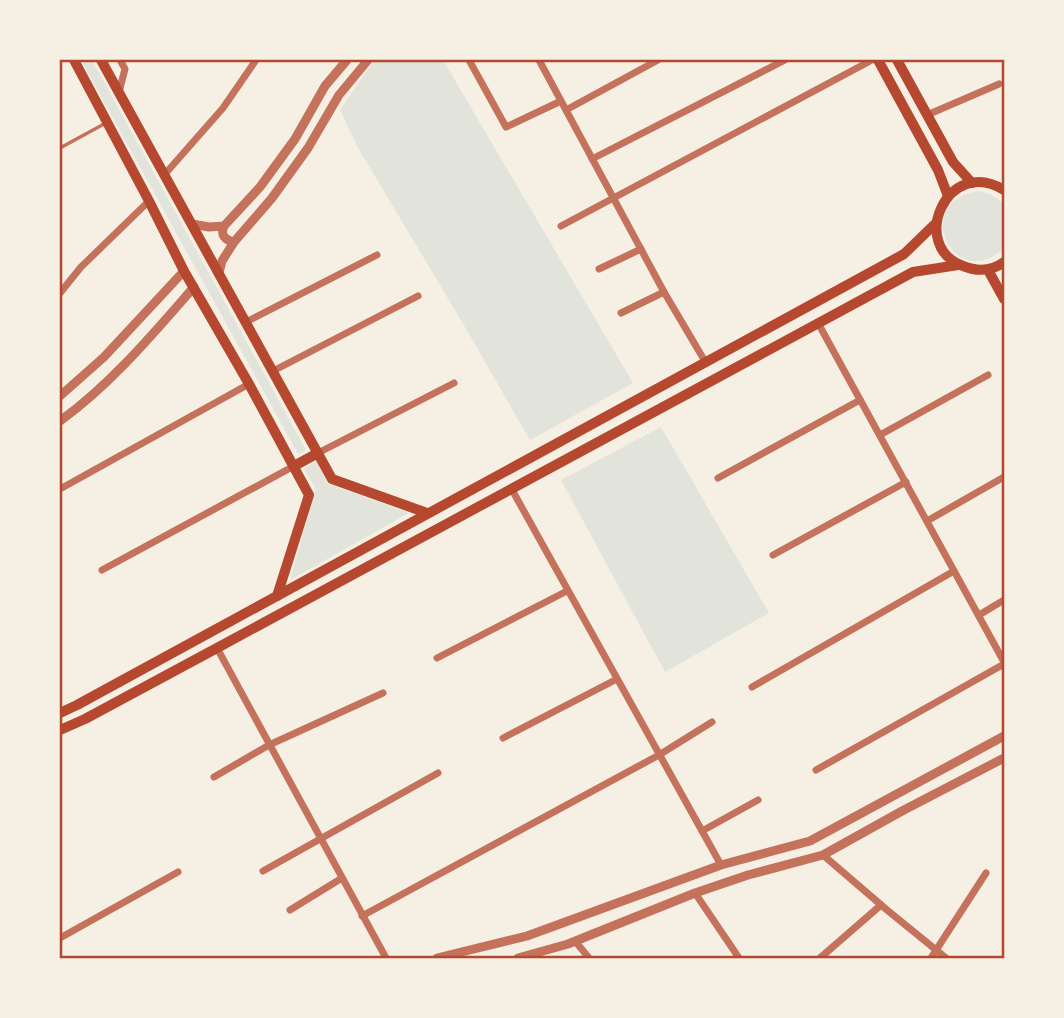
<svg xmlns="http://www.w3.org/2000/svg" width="1064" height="1018" font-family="'PT Sans Narrow',sans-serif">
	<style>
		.green { fill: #e2e4dc }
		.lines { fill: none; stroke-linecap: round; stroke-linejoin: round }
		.service { stroke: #c5725c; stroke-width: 3.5 }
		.minor { stroke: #c5725c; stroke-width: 7 }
		.tertiary { stroke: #c5725c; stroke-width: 9 }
		.secondary { stroke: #b5482f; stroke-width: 10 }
		.neatline { fill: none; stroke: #b5482f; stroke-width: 2.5 }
	</style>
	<rect width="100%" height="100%" fill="#f6efe4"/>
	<g class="green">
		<path d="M81,60H92L306,450L298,454Z"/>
		<path d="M374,60H443L633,383L530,440L465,327L357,146L340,110Z"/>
		<path d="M978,191C989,193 997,196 1004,205V248C955,295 909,202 978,191Z"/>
		<path d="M661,427L769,613L665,672L561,480Z"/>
		<path d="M316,461L328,484L409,513L290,580L316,489L304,469Z"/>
	</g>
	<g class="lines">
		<path class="service" d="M60,148L104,124"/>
		<g class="minor">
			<path d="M469,60L506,127L561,101"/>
			<path d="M539,60L664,292L706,363"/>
			<path d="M119,92L125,69L120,60"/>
			<path d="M566,110L658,60"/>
			<path d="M927,115L999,84"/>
			<path d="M592,159L785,60"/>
			<path d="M165,174L223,108L256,60"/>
			<path d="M561,226L872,60"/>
			<path d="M599,269L641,249"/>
			<path d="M60,293L81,267L149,201"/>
			<path d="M621,313L664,292"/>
			<path d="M246,322L377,255"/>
			<path d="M818,323L1004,662"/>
			<path d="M273,371L418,296"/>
			<path d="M880,435L988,375"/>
			<path d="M318,453L454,383"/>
			<path d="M718,478L860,400"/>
			<path d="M511,488L721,865"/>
			<path d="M60,489L249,384"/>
			<path d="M927,521L1004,477"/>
			<path d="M773,555L906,482"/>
			<path d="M102,570L294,466"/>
			<path d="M979,615L1004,600"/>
			<path d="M217,648L386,958"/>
			<path d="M437,658L567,591"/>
			<path d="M752,687L954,571"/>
			<path d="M503,738L617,679"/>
			<path d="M816,770L1004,664"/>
			<path d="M214,777L269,745L383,693"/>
			<path d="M702,831L758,800"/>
			<path d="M823,855L887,910L946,958"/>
			<path d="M263,871L438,773"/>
			<path d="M695,893L739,958"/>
			<path d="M290,910L342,878"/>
			<path d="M362,916L659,755L712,722"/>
			<path d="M60,938L178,872"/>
			<path d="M575,941L589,958"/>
			<path d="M820,958L881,905"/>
			<path d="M931,958L986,873"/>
		</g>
		<g class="tertiary">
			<path d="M192,224L209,227L224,226L260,187L295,139L325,86L347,60"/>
			<path d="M224,226C220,235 225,240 234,242"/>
			<path d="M219,273L222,261L234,242L272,198L308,148L339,95L368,60"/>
			<path d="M60,396L104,357L184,271"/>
			<path d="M60,421C111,384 152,335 194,287"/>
			<path d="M437,958L527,936L721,865L810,841L1004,736"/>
			<path d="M518,958L568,944L695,893L748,875L823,855L902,811L1004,758"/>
		</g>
		<g class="secondary">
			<path d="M74,60L149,201L184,271L249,384L309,495L277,596"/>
			<path d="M101,60L332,479L427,513"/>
			<path d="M878,60L938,170L948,196"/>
			<path d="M897,60L953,162L972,183"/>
			<path d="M1004,190C947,155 908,246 963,266C978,272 992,271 1004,262"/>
			<path d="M988,270L1004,299"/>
			<path d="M294,466L318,453"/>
			<path d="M60,713L77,705L904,254L936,223"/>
			<path d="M60,730L85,719L217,648L913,272L958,265"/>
		</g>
	</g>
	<rect width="1064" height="1018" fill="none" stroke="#f6efe4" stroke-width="122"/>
	<rect x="61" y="61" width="942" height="896" class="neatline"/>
</svg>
